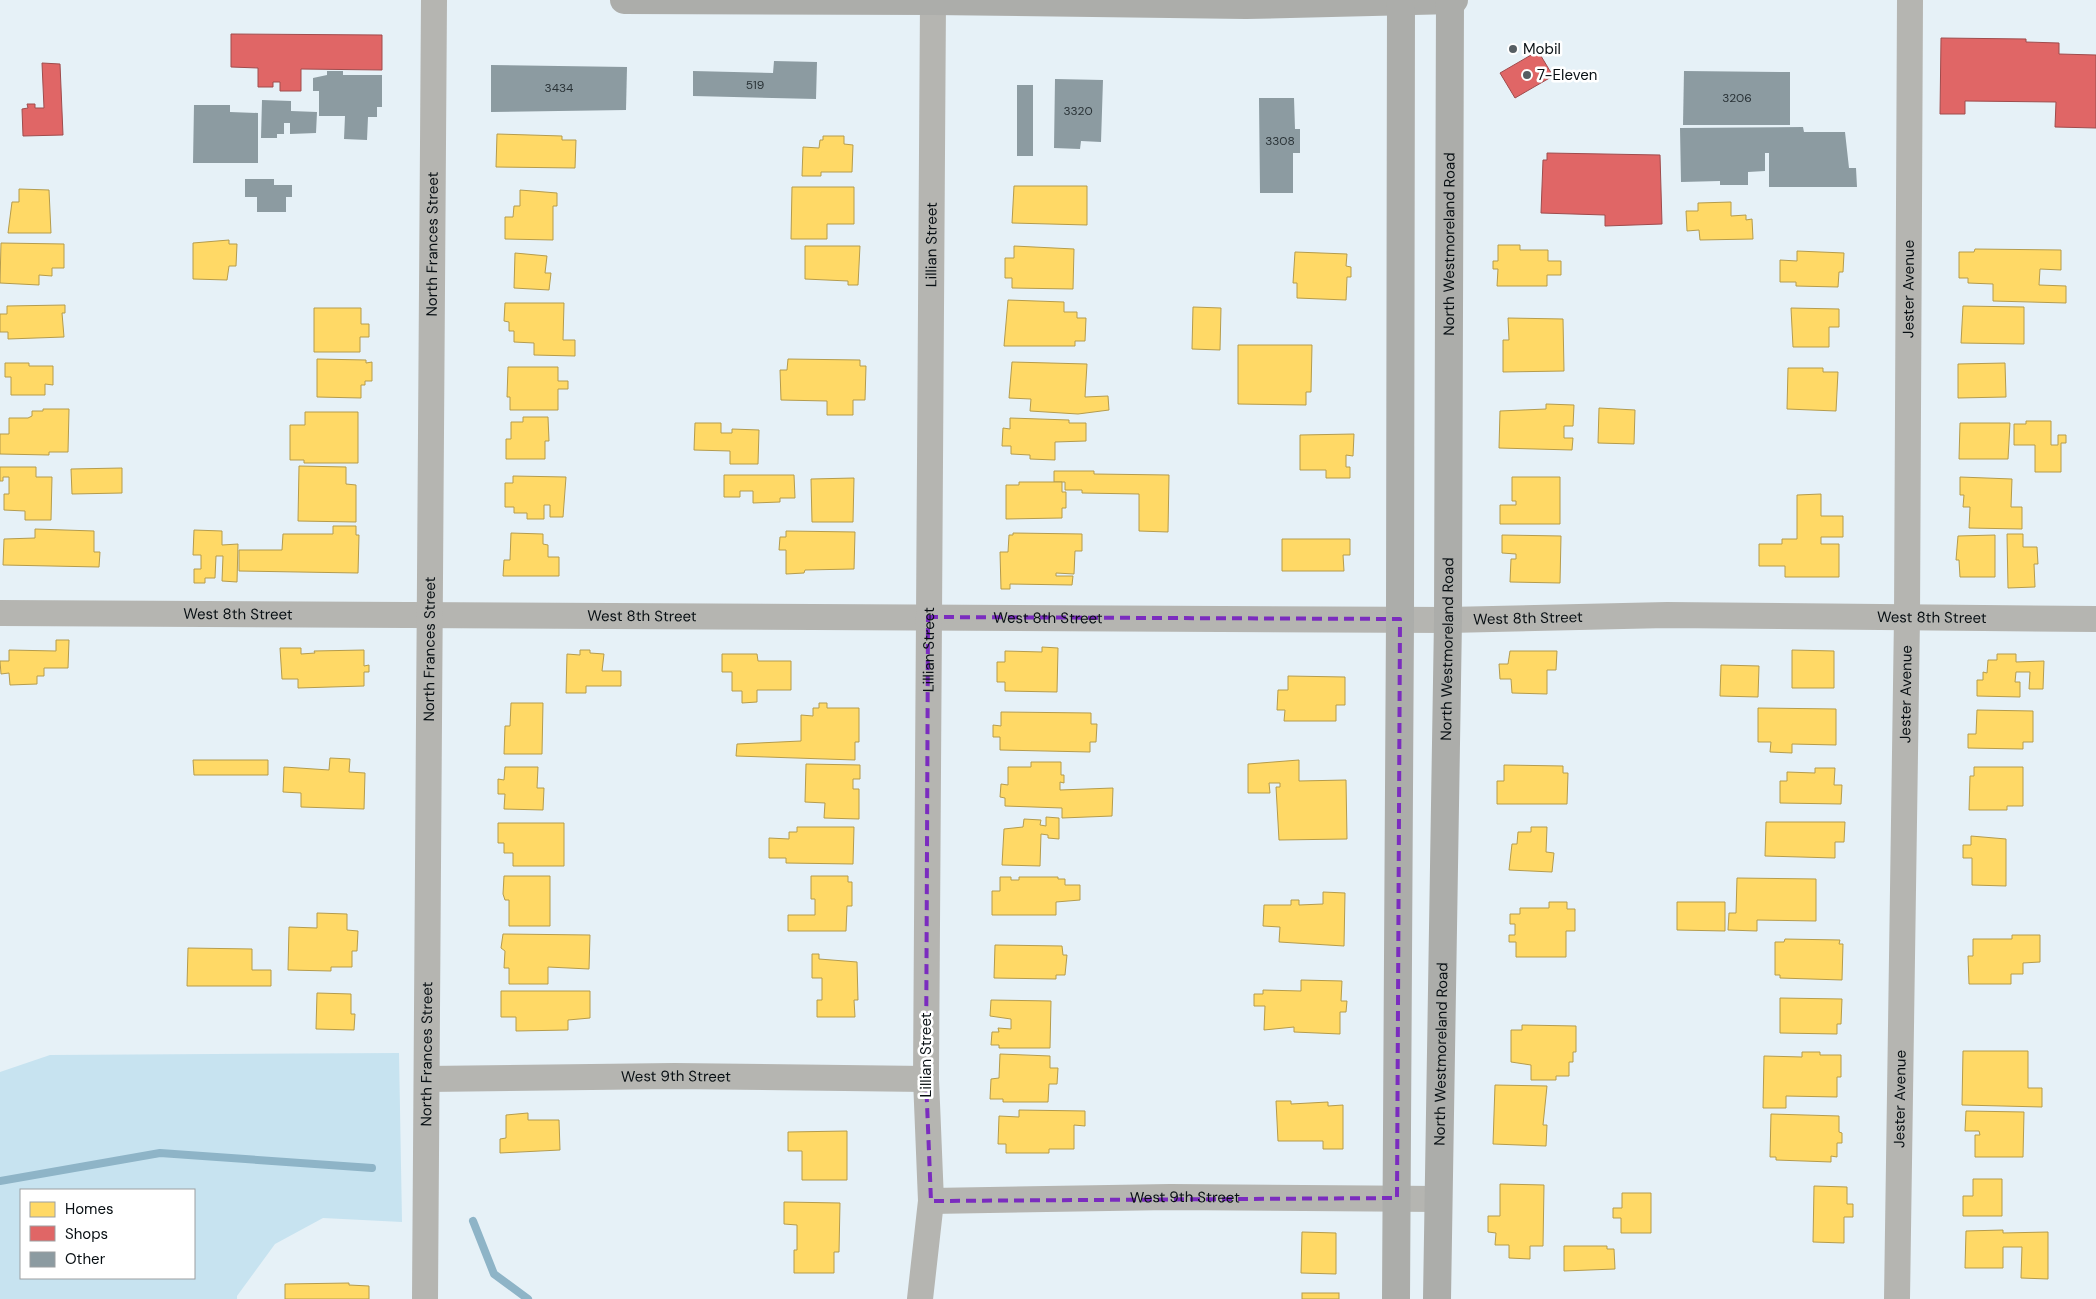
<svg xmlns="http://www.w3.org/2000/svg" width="2096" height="1299" font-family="'DM Sans',sans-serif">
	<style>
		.green { fill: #c7e3f0; fill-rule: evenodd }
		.homes { fill: #ffd966; stroke: #b59c4d }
		.shops { fill: #e06666; stroke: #9f4c4d }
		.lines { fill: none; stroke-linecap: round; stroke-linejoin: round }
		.stream { stroke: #8eb4c7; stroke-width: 8 }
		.building { fill: #8c9ba1 }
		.minor { stroke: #b5b5b1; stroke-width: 26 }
		.major { stroke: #acadaa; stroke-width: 28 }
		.marked { fill: none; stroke: #7b2cbf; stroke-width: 4; stroke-dasharray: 10 6; stroke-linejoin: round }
		.poi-dot { fill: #565e63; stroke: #fff; stroke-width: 2 }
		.labels { text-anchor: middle; stroke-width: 5; stroke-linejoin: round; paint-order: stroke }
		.number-label { font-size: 12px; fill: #293236 }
		.poi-label { font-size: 15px; fill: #080f13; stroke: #fff; text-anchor: start }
		.street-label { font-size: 15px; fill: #080f13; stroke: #fff }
	</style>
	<rect width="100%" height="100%" fill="#e6f1f7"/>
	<path class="green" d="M399,1053L402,1222L323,1218L275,1244L237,1296V1299H0V1072L50,1055ZM21,1190H194V1278H21Z"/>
	<g class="homes">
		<path d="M497,134L562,136V140H576L575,168L496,167Z"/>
		<path d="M823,136H844V144L853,145L852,172H821V176H802L803,147L819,148L820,140H823Z"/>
		<path d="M1014,186H1087V225L1012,223Z"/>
		<path d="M792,187H854V224H827V239H791Z"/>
		<path d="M19,189L49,190L51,233H8L12,202H19Z"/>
		<path d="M520,190L557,193V206H553V240L505,239V217H513L514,206H520Z"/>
		<path d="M1731,202V216L1746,215V220L1752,219L1753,239L1700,240L1699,230L1687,231L1686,211H1698V203Z"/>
		<path d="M229,240V244H237L236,266H229L227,280L193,279V243Z"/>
		<path d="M1,243L64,244V268H52V276L39,275V285L0,283Z"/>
		<path d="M1498,245H1520V250H1548V261H1561V275H1547V286H1497L1498,269H1493V261H1498Z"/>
		<path d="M805,246H860L858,285H848V281L805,279Z"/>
		<path d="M1014,246L1074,249L1073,289L1012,288V278H1005V258H1014Z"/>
		<path d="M1975,249L2061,250V270L2040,269L2039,285L2066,286V303L1993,301V284L1968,283V278H1959V252H1974Z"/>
		<path d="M1797,251L1844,253L1843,272H1839L1838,287L1796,286V282H1780V260L1797,261Z"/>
		<path d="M1295,252L1347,254L1346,266L1351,267V277H1347L1346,300L1297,298V283H1293Z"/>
		<path d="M515,253L547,256L545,273H551L549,290L514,288Z"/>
		<path d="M1008,300L1064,302V312H1077V318H1086L1085,341H1075V346H1004Z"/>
		<path d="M505,303H564L563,340H575V356L534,355V343L514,342V331H509V322L504,321Z"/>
		<path d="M65,305V313H62L64,337L8,339V332H0V314H7V306Z"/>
		<path d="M1963,306L2024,307V344L1961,343Z"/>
		<path d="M1193,307L1221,308L1220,350L1192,349Z"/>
		<path d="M314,308H361V324H369V337H360V352H314Z"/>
		<path d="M1791,308L1839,309V327H1829V347H1793Z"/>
		<path d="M1508,318L1563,319L1564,371L1503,372V340H1509Z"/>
		<path d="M1238,345H1312L1311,392H1306V405L1238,404Z"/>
		<path d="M317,359L366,360V363L372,362V381H365V385H361V398L317,397Z"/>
		<path d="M788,359L860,360V366H866L865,400H853V415H827V401L781,400L780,370H787Z"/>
		<path d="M1012,362L1087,364L1085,397L1108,396L1109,410L1078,414L1030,411L1031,399L1009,398Z"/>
		<path d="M5,363H29V366H53V385L45,384V395H11V377H5Z"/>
		<path d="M2005,363L2006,397L1958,398V364Z"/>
		<path d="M508,367H558V381H568V389H558V410H510V397H507Z"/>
		<path d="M1788,368H1823V372H1838L1836,411L1787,409Z"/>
		<path d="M1546,404L1574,405L1573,426H1564V438H1573L1572,450L1499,448L1500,411L1546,409Z"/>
		<path d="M1599,408L1635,410L1634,444L1598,443Z"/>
		<path d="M43,409H69L68,452H49V455L0,454V434H9V418H28L32,416V411H43Z"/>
		<path d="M305,412H358V463H304V460H290V425H305Z"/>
		<path d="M523,417H548L549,441H545V459H506V439H511V422H523Z"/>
		<path d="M1010,418L1069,420V423H1086V441L1055,442V460L1030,459V455L1011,454V446H1002L1003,428L1010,429Z"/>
		<path d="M2026,421H2051V445H2058V435H2066V443H2061V472H2035V445H2014V424H2026Z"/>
		<path d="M695,423H721V433H732V429L759,430L758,464H730V451L694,450Z"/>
		<path d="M1960,423H2010L2008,459H1959Z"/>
		<path d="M1354,434L1353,456L1346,455V467H1350V478H1326V470H1300V435Z"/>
		<path d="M299,466L346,467V484L356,485V522L298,521Z"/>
		<path d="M0,467H36V477H52L51,520H25V511L4,510V494H9V477H3V481H0Z"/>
		<path d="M122,468V493L72,494L71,469Z"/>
		<path d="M1054,471H1094V474L1169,475L1168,532L1139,531V494L1082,493V490H1065V482H1054Z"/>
		<path d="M724,475H794L795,498H780V502L753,503V491H740V497H724Z"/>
		<path d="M513,476L566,477L563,517H550V505H544V519H527V513H514V507H505V483H513Z"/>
		<path d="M1512,477H1560V524H1500V505H1516V501H1512Z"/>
		<path d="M1960,477L2012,479L2011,507H2022V529L1969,528L1970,507H1963L1964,495H1960Z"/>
		<path d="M854,478L853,522H812L811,479Z"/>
		<path d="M1019,482H1062V492H1066V508H1062V518L1006,519V485H1019Z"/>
		<path d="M1821,494V516H1843V537H1821V544H1839V577H1785V566H1759V544H1782V539H1797V495Z"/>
		<path d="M333,526H356V535H359L358,573L239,571V550H282L283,534H333Z"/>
		<path d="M35,529L94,531V552H100L99,567L3,565L4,539L35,538Z"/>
		<path d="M194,530L222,531V545L238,544L237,582L222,581L223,556H216L215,578H205V583H194V569H201V555H193Z"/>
		<path d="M786,531L855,532L854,569L805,570L804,573L786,574V550H779L780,537H786Z"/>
		<path d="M511,533L543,534V544L548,545V557H559V576H503L504,560H510Z"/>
		<path d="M1013,533L1082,534V551H1075L1074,574L1056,573V576H1073L1072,585L1010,584V589H1001L1000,552H1008L1009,535H1013Z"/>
		<path d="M2007,534H2023V547H2037L2038,564H2034L2035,587L2008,588Z"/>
		<path d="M1502,535L1561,536L1560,583L1510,582L1511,559H1516V554L1502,553Z"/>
		<path d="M1995,535V577H1960L1959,560H1956L1958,536Z"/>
		<path d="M1282,539H1350V555H1343L1344,571H1282Z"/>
		<path d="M56,640H69L68,668H44V676H37V684L10,685L9,673L1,674L0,661H9V650L56,651Z"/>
		<path d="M1042,647L1058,648L1057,692L1005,691V682H997V662H1005V651L1042,652Z"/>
		<path d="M280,648H301V654L315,653L314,651L364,650V666L369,665V672H364V686L298,688V679H282Z"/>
		<path d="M580,650H590V653L604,654L602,671H621V686H586V693H566L567,654L580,655Z"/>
		<path d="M1792,650L1834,651V688H1792Z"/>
		<path d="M1510,651H1557L1556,670H1547V694L1512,693L1511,679H1500L1499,664H1508Z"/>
		<path d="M722,654H757L758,661H791V690H757V702L742,703V691H732V672H722Z"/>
		<path d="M1997,654H2016V662L2044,661L2043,689H2029L2030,672H2016L2015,682H2020V697L1977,696V680H1983V672L1987,673L1988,660H1997Z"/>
		<path d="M1721,665L1759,666L1758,697L1720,696Z"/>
		<path d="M1288,676L1345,677V705H1336V721H1284L1285,710H1277L1278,690H1288Z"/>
		<path d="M511,703H543L542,754H504L505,726H510Z"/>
		<path d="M819,703H827V708H859V742H855V760L736,756L737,744L801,741V715L813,716V708H819Z"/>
		<path d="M1758,708L1836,709V745L1792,744V753L1770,752L1771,742H1758Z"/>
		<path d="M1977,710L2033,711V742H2023V749L1968,748V734H1976Z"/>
		<path d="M1001,712L1091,713V724H1097L1096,742H1090V752L1000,750V737H993V725L1001,726Z"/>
		<path d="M330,758L350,759L349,772L365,773L364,809L301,807V793L283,792L284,767L329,770Z"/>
		<path d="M193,760H268V775H194Z"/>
		<path d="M1299,760V781L1346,780L1347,839L1279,840L1276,787H1280V783H1269L1270,793H1248V764Z"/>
		<path d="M1031,762H1061V775H1064V783L1060,782V790L1113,788L1112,816L1062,818V808L1005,806V798L1000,797L1001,784L1008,785V767H1031Z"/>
		<path d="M806,764L860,765V779H853V789H859V819L824,818L825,803L805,802Z"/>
		<path d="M1504,765L1563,766V773H1568L1567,804H1497V781H1504Z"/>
		<path d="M505,767H538L537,788H544L543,810L504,809L505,794H498V779L504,780Z"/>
		<path d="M1974,767H2023V806H2007V810H1969L1970,776H1974Z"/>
		<path d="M1815,768H1835L1834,785H1842L1841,804L1780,803V781H1787V772L1815,773Z"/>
		<path d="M1046,817L1059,818V839L1048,838V835L1041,834L1040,866L1002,865L1004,829L1023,827L1024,819L1041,820L1040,825L1046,826Z"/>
		<path d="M1766,822H1845L1844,842H1835V858L1765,856Z"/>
		<path d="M498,823H564V866H513V853H504V843H498Z"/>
		<path d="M797,827H854L853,864L786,863V858H769V838L789,839V832H797Z"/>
		<path d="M1531,827H1547L1546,852L1554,853L1552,872L1509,870L1512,844H1517L1518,832H1531Z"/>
		<path d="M1971,836L2006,839V886L1972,885V858H1963V845H1971Z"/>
		<path d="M504,876H550V926H509V900H505L503,894Z"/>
		<path d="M811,876H848V882H852V906H847L846,931H788V915H815V899H811Z"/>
		<path d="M1000,877H1011V880H1019V877H1058V879H1065V885H1080V900L1056,902V915H992V891H1000Z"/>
		<path d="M1737,878L1816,879V921L1757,920V931L1728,930L1729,913H1736Z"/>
		<path d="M1323,892L1345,893L1344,946L1279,942L1280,927L1263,926L1264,905H1291V900H1299V905L1323,904Z"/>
		<path d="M1549,902H1567V909H1575V931H1566V957H1516V942H1509V935H1515V924H1510V914H1520V908H1549Z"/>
		<path d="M1677,902H1725V931L1677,930Z"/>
		<path d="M317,913L347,914V930L358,931L357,951H352V967H331V971L288,970L289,927L317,928Z"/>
		<path d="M503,934L590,935L589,969L548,967V984H509V968H504L505,951L501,948Z"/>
		<path d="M2012,935H2040V962L2023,963V974H2011V984H1969L1968,956H1973V939H2012Z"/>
		<path d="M1785,939L1840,940L1839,944H1843L1842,980L1780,978V975H1775V942H1784Z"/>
		<path d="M995,945L1062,946L1063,955H1067L1065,975H1056V979L994,978Z"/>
		<path d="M188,948L252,949V970H271V986H187Z"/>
		<path d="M812,954H819V959L857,962L858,1000H854L855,1017H817V1000H822V978H812Z"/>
		<path d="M1301,980L1342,981L1341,1001H1347L1346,1012H1340V1034L1294,1032V1027L1264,1030L1265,1006H1254V994H1263V990L1301,991Z"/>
		<path d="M501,991H590V1018L568,1020V1030L516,1031V1017H501Z"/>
		<path d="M317,993L351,994V1014H355L354,1030L316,1029Z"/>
		<path d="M1780,998L1842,999L1841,1024H1837V1034L1780,1033Z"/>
		<path d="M991,1000L1051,1001L1050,1048H999V1045H991L992,1032H999L998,1028L1011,1029V1019L990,1016Z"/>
		<path d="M1522,1025L1576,1026V1052H1573V1062H1569V1076H1556V1080H1531V1065L1511,1062V1030H1522Z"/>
		<path d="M1963,1051H2028V1088H2042V1107L1962,1105Z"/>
		<path d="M1802,1052H1820V1055H1841V1077H1837V1097L1786,1096V1108H1763L1764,1056L1802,1057Z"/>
		<path d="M1000,1054L1050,1056V1068H1058L1057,1084H1049L1048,1102H1003V1099H990L991,1079L999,1078Z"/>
		<path d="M1495,1085L1547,1086L1543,1125H1547L1546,1146L1493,1144Z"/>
		<path d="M1276,1101H1291V1104L1328,1102V1106L1343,1105V1149H1323V1141H1278Z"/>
		<path d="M1019,1110L1085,1111V1126L1074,1125V1149H1049V1153H1006V1144H998L999,1116L1019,1117Z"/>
		<path d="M1966,1111L2024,1112L2023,1157H1975V1135H1980L1979,1131H1965Z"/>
		<path d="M528,1113V1120H559L560,1150L500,1153V1139L506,1138V1115Z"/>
		<path d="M1771,1114L1839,1116V1132L1842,1133V1143H1837V1157L1831,1156V1162L1776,1160V1157H1770Z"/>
		<path d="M847,1131V1180H802V1151H788V1132Z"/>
		<path d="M1973,1179H2002V1216H1963V1196H1973Z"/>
		<path d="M1500,1184L1544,1185L1543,1246H1530V1259L1509,1258V1245H1495L1496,1233L1488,1232V1216H1500Z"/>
		<path d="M1814,1186L1847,1187V1204H1853V1217H1844V1243L1813,1242Z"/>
		<path d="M1622,1193H1651V1233H1621V1218H1613V1208H1622Z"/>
		<path d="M784,1202L840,1203L839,1252H834V1273H794V1250H797V1225L784,1224Z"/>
		<path d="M2003,1230V1233L2048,1232V1279L2021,1278L2022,1247H2003V1268H1965L1966,1231Z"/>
		<path d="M1302,1232L1336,1233V1274L1301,1273Z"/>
		<path d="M1564,1246H1607V1249H1614L1615,1269L1564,1271Z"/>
		<path d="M349,1283V1285L369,1286V1299H285V1284Z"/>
		<rect x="1302" y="1293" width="37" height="6"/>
	</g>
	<g class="shops">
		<path d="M231,34L382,35V70L301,69V91H280V82H273V87H258V68L231,67Z"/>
		<path d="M1941,38L2026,39V42L2059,43V54L2096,55V128L2055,127L2056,102L1965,101V114H1940Z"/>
		<path d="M1538,51L1553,76L1515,98L1500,73Z"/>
		<path d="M42,63L60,64L63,135L23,136L22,109L28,108L27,104H35V108H44Z"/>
		<path d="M1547,153L1660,155L1662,224L1605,226V215L1541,213L1543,160H1547Z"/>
	</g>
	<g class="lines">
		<g class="stream">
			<path d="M0,1181L160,1153L372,1168"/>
			<path d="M473,1221L494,1274L528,1299"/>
		</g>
	</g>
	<g class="building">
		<path d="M774,61L817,62L816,99L693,96V71L773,73Z"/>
		<path d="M491,65L627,67L626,110L491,112Z"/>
		<path d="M327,71H343V75H382V107H377V117H368L367,140L344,139L345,116H319V91H313V78L327,75Z"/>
		<path d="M1684,71L1790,72V125H1683Z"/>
		<path d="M1055,79L1103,80L1101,142L1081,141L1080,149L1054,148Z"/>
		<rect x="1017" y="85" width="16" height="71"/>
		<path d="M1259,98H1294L1295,129H1300V153H1293V193H1260Z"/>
		<path d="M262,100L291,101V111L317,112L316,133L290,134V123H284V134H277V138H261Z"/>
		<path d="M194,105H230V112L258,113V163H193Z"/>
		<path d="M1803,127L1804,132H1845L1849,168H1856L1857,187H1769V153H1765V171L1748,172V185H1720V181L1681,182L1680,128Z"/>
		<path d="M245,179H274V185H292V197H286V212H257V197H245Z"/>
	</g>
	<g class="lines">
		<g class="minor">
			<path id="s1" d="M0,613L1448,620L1667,615L2096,619"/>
			<path id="s2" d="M427,1079L674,1076L926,1079"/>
			<path id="s3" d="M931,1201L1170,1197L1439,1199"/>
			<path id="s4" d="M425,1299L434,0"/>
			<path id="s5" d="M920,1299L931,1201L926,1079L933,0"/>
			<path id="s6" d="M1897,1299L1907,617L1910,0"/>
		</g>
		<g class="major">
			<path d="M624,0L933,1L1246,5L1454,0"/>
			<path d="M1396,1299L1400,619L1401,0"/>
			<path id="s7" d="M1437,1299L1448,620L1450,0"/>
		</g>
	</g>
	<path class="marked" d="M928,617L1400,619L1397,1198L931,1201L926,1079Z"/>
	<g class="poi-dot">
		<circle cx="1513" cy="49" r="5"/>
		<circle cx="1527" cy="75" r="5"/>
	</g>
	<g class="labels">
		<g class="number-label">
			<text x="755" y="89">519</text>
			<text x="559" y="92">3434</text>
			<text x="1737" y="102">3206</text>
			<text x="1078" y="115">3320</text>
			<text x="1280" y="145">3308</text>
		</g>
		<g class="poi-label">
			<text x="1523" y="54">Mobil</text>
			<text x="1537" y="80">7-Eleven</text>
		</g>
		<g class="street-label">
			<text dy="5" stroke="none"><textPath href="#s4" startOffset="1055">North Frances Street</textPath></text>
			<text dy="5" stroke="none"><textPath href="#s5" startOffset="1055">Lillian Street</textPath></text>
			<text dy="5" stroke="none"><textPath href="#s7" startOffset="1055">North Westmoreland Road</textPath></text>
			<text dy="5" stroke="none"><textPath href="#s6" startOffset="1010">Jester Avenue</textPath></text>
			<text dy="5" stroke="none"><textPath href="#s1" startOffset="238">West 8th Street</textPath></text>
			<text dy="5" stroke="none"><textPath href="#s1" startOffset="642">West 8th Street</textPath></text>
			<text dy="5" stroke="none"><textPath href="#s1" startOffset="1048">West 8th Street</textPath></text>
			<text dy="5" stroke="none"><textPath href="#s1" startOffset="1528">West 8th Street</textPath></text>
			<text dy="5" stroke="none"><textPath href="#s1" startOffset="1932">West 8th Street</textPath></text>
			<text dy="5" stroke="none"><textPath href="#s4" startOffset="650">North Frances Street</textPath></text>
			<text dy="5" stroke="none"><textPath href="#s5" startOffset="650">Lillian Street</textPath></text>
			<text dy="5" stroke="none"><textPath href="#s7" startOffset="650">North Westmoreland Road</textPath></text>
			<text dy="5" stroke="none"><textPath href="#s6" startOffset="605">Jester Avenue</textPath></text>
			<text dy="5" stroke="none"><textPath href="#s4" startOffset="245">North Frances Street</textPath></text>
			<text dy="5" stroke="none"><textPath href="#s7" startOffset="245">North Westmoreland Road</textPath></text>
			<text transform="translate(926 1055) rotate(-90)" y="5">Lillian Street</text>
			<text dy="5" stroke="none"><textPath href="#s2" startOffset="249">West 9th Street</textPath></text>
			<text dy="5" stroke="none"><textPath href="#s6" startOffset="200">Jester Avenue</textPath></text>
			<text dy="5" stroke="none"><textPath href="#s3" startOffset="254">West 9th Street</textPath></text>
		</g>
	</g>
	<rect x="20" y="1189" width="175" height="90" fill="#ffffff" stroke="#9c9fa1"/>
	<rect x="30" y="1202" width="25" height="15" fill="#ffd966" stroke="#9c9fa1"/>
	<text x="65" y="1214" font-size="15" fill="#080f13">Homes</text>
	<rect x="30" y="1226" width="25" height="15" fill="#e06666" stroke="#9c9fa1"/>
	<text x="65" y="1239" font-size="15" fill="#080f13">Shops</text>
	<rect x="30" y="1252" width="25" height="15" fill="#8c9ba1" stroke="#9c9fa1"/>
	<text x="65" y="1264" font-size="15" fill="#080f13">Other</text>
</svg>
